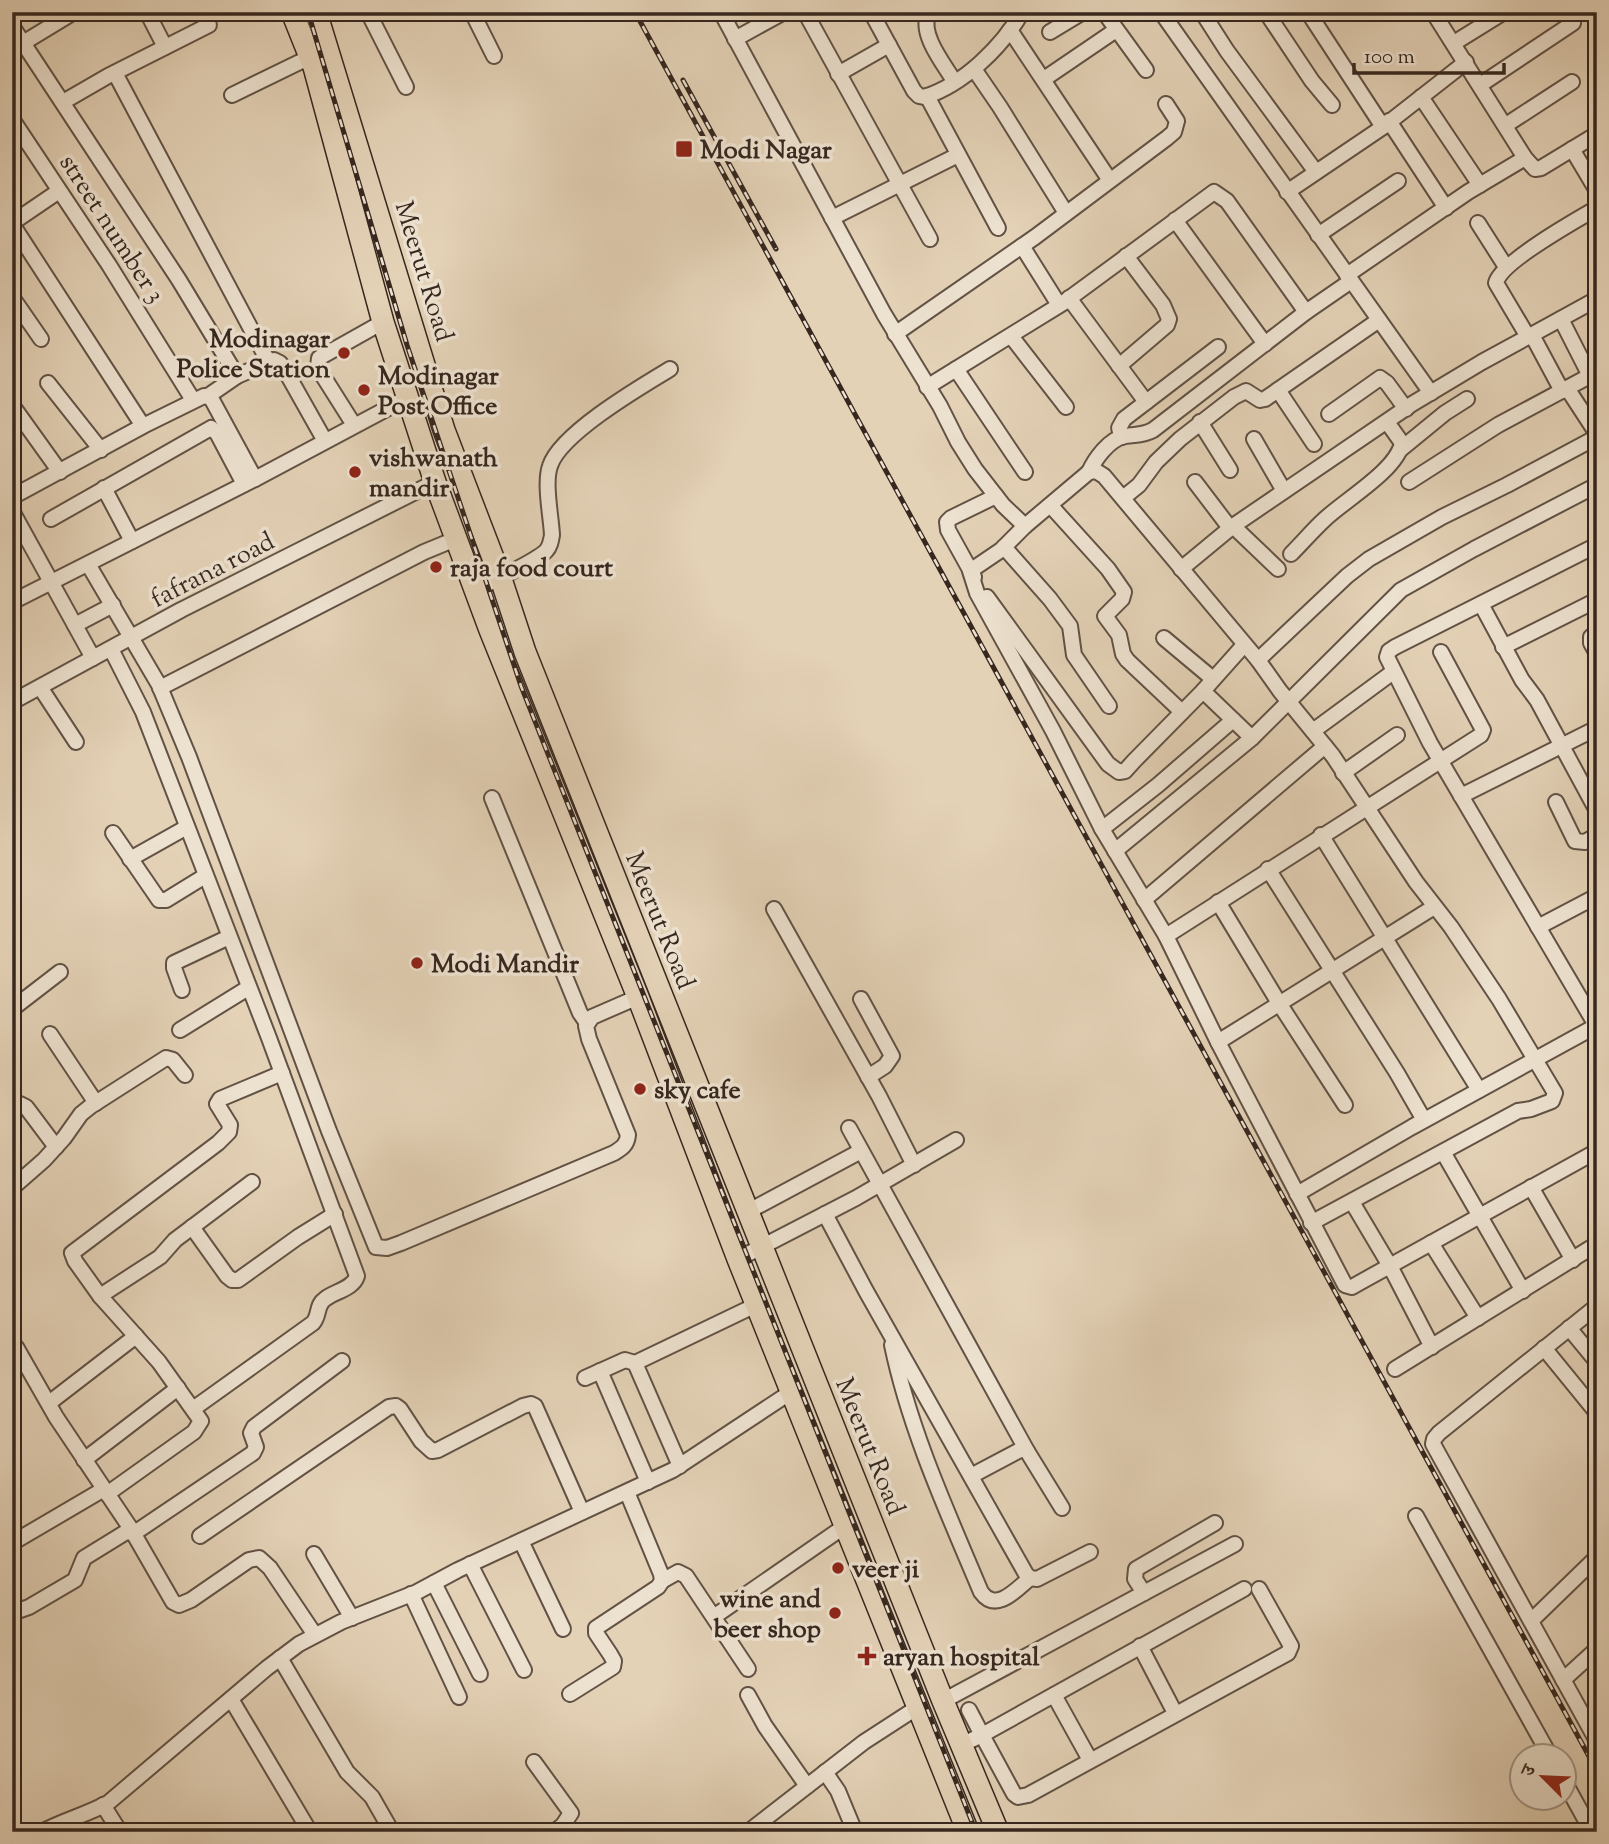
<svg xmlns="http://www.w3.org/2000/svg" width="1609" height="1844" font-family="'Sorts Mill Goudy','Noto Serif Devanagari',serif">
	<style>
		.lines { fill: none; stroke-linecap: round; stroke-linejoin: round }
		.minor-casing { stroke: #625245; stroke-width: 18 }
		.highway-casing { stroke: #36271f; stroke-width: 24 }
		.minor { stroke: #ede2d0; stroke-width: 14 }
		.highway { stroke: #e4d2b7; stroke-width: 21 }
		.rail-casing { stroke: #36271f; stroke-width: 5 }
		.rail { stroke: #ede2d0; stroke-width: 2.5; stroke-dasharray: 8; stroke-linecap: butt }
		.poi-dot { fill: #8f2418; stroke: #ede2d0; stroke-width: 2.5 }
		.labels { text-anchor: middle; stroke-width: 7; stroke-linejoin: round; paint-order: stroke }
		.poi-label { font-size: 26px; font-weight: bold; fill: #36271f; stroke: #ede2d0; text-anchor: start }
		.street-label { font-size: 26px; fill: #36271f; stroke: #ede2d0 }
	</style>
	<rect width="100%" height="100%" fill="#e4d2b7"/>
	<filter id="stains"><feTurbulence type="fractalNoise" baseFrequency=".00286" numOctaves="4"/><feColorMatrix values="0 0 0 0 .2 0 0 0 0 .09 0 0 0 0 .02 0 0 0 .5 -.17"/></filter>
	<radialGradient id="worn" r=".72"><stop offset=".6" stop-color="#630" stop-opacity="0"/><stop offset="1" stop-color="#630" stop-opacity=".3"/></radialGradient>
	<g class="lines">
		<defs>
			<g id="minor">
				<path d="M147,12L165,47"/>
				<path d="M368,12L406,87"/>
				<path d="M472,12L494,56"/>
				<path d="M721,12L884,314L940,406L958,442L975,469L1003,505L1025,526L1089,472L1096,471L1104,476L1258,660L1280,691L1333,756L1416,882L1451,927L1499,999L1555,1093L1552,1101L1531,1109L1518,1111L1311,1223"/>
				<path d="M805,12L930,239"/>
				<path d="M871,12L914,91L919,96L924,97C963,85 1002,47 1022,12"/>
				<path d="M1104,12L1146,70"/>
				<path d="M1161,12L1431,393"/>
				<path d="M1202,12L1227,51L1316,172"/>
				<path d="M1266,12L1312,81L1332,105"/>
				<path d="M1308,12L1383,127"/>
				<path d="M1433,12L1525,158L1535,169L1541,168L1597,134"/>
				<path d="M928,15C920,35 944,64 954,81"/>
				<path d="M12,26L179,280L237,376"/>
				<path d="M1010,30L1109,179"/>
				<path d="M1050,32L1083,12"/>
				<path d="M735,39L784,12"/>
				<path d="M23,43L74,12"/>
				<path d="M1454,43L1504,12"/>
				<path d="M974,69L1000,107L1066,213"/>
				<path d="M115,73L268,361"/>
				<path d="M838,74L889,45"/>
				<path d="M1044,79L1116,30"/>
				<path d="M1480,85L1573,23"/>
				<path d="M232,95L310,57"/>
				<path d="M927,96L998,228"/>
				<path d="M1421,97L1480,185"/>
				<path d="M63,102L108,76L209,25"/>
				<path d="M12,119L109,265L193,400"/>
				<path d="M1389,121L1446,208"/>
				<path d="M1506,125L1572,82"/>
				<path d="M1572,149L1597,191"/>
				<path d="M1287,192L1383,127L1466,62"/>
				<path d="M832,218L958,155"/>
				<path d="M1175,220L1265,344"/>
				<path d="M12,223L59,191"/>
				<path d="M1478,223L1506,267"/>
				<path d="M12,224L143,426"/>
				<path d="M1318,235L1398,181"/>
				<path d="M1022,246L1059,305"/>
				<path d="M1347,275L1468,192L1525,158"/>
				<path d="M12,297L41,339"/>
				<path d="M1069,298L1146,402"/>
				<path d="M1561,319L1590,376"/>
				<path d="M895,334L1035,237L1167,138L1174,132L1177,121L1166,104"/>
				<path d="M1532,335L1562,391"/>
				<path d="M1011,336L1066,407"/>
				<path d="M1528,337L1496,283C1500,263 1576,220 1597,208"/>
				<path d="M1119,366L1167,325L1169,319L1163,305L1126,256"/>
				<path d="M956,369L1025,472"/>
				<path d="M48,383L101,450"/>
				<path d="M927,387L1063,303L1214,192L1227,201L1306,312"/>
				<path d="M1567,388L1597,434"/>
				<path d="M1278,390L1314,444"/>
				<path d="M208,396L237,376L274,360L280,363L285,370L325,441"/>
				<path d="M12,405L60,472"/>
				<path d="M1329,414L1380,378L1387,383L1406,409"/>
				<path d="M1200,422L1230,470"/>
				<path d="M354,425L318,368L319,358L383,322"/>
				<path d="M1122,437L1119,428L1124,419L1218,347"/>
				<path d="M1254,439L1284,491"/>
				<path d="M1401,449L1445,413L1467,399"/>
				<path d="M1089,472C1095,459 1109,439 1125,436C1136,434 1142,436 1153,430L1306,312L1351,281"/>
				<path d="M1195,482L1230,528"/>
				<path d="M1409,482L1498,425L1597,372"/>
				<path d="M104,488L132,541"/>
				<path d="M12,497L143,426L204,396L211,398L255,479L407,398"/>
				<path d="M1123,498L1139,485L1156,462L1180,439L1234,397L1246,391L1260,400L1265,399L1379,320"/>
				<path d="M1051,506L1108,569L1124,592L1122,599L1105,616L1119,635L1123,654L1127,660L1182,712"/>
				<path d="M12,511L93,658"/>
				<path d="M51,519L211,428L217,433L244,484"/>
				<path d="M1025,526L1001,550L970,571L977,593L1053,731L1102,829L1166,936L1218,1042L1345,1285L1352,1287L1359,1283L1597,1151"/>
				<path d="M1233,526L1278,569"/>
				<path d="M1597,545L1395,647L1389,651L1387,657L1430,743L1597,1027"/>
				<path d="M1004,547L1050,599L1070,626L1074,655L1109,706"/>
				<path d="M1291,554C1302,543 1313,530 1325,519C1345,500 1397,470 1402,443L1387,422"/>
				<path d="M88,564L159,685L189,757L329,1131L376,1247L387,1248L401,1243L614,1153C622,1148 627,1145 628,1135L589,1039L586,1026L592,1017L638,997"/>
				<path d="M1181,569L1233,526L1412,404L1482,362L1597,299"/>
				<path d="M974,577L948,530L947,522L951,518L996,496"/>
				<path d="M476,590C492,581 535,562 546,551C550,547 551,541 552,535C551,516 544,483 550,466C560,434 640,387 670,369"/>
				<path d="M987,597L1108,764L1119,772L1125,771L1134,761L1203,691L1244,645"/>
				<path d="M12,602L255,479"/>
				<path d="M1481,604L1522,680L1537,700L1597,811"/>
				<path d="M75,625L113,605"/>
				<path d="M1597,632L1591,637V643L1597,654"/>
				<path d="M1164,638L1213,679"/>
				<path d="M1503,647L1597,600"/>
				<path d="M111,649L143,712L269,1038L357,1276C353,1289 335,1291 325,1299C316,1305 320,1315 313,1323L193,1409"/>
				<path d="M1258,660L1347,576L1369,559L1442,517L1507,485L1597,437"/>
				<path d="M40,687L76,742"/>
				<path d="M160,688L424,552L458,538"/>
				<path d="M1203,691L1252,738"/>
				<path d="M12,702L181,610L435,482"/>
				<path d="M1313,731L1393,672"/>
				<path d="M1343,773L1397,735"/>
				<path d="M1461,796L1597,728"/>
				<path d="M492,798L580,1013L587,1023"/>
				<path d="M1556,802L1575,841L1585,842L1597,835"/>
				<path d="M1102,829L1158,785L1233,720"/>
				<path d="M113,833L159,900H166L205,876"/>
				<path d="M1321,835L1479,1090"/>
				<path d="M1115,851L1252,738L1401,590L1474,549L1597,485"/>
				<path d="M130,859L187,827"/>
				<path d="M1268,869L1397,1073L1424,1120"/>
				<path d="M1144,900L1325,746"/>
				<path d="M1218,902L1279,1003L1345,1105"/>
				<path d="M774,909L879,1096L914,1165"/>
				<path d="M1538,927L1597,896"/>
				<path d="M1166,936L1481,735L1483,730L1441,652"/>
				<path d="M182,990L174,968V963L229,937"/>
				<path d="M861,999L892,1056L885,1066L868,1077"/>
				<path d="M12,1009L60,972"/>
				<path d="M180,1030L248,988"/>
				<path d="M50,1034L96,1103"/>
				<path d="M1218,1042L1434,907"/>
				<path d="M12,1109L20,1104L26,1107L56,1147"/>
				<path d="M849,1128L1027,1451"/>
				<path d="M1443,1152L1523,1291"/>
				<path d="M1531,1187L1573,1260"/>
				<path d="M12,1188L44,1160L64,1138L81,1114L91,1106L166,1058L173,1060L185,1075"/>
				<path d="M1297,1194L1412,1127L1596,1026"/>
				<path d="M1352,1202L1390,1266L1432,1347"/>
				<path d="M747,1212L861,1151"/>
				<path d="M825,1214L866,1291L1026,1574L1030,1578L1037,1579L1090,1552"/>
				<path d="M192,1227L227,1276L232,1280H238L298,1237L335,1214"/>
				<path d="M1431,1243L1478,1318"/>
				<path d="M738,1259L856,1198L956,1140"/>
				<path d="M100,1296L160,1257L175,1240L252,1182"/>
				<path d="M1597,1306L1439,1433L1434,1439L1433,1444L1597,1741"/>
				<path d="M1569,1328L1597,1362"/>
				<path d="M892,1345C910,1431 947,1511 981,1592C996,1613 1016,1590 1030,1578"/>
				<path d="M16,1347L56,1417L131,1529L173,1602L179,1605L191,1600L249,1560L259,1558L270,1568L315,1635"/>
				<path d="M1544,1348L1597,1413"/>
				<path d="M635,1363L756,1305"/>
				<path d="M1395,1369L1597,1244"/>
				<path d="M600,1371L648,1482"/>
				<path d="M585,1378L625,1360L635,1363L680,1466"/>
				<path d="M49,1403L136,1336"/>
				<path d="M84,1460L178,1388"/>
				<path d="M971,1476L1022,1449L1027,1451L1062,1508"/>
				<path d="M107,1494L194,1432L201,1421L159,1362L100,1296L75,1261L72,1253L218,1143L229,1132L230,1125L217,1104L220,1099L282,1073"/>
				<path d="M1416,1516L1550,1756"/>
				<path d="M133,1534L253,1453L256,1447L251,1433L254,1427L342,1361"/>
				<path d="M200,1536L389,1407L396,1406L400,1409L421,1441L432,1451L438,1450L523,1406L531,1404L535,1406L582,1512"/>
				<path d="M521,1541L563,1629"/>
				<path d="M12,1543L104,1489"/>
				<path d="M314,1554L352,1618"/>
				<path d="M470,1564L524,1670"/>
				<path d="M662,1581L678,1572L686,1576L748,1669"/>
				<path d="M434,1583L480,1674"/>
				<path d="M1144,1593L1135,1579L1136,1569L1215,1523"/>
				<path d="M411,1594L459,1697"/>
				<path d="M12,1613L29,1607L75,1580L84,1558L131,1529"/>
				<path d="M715,1616L845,1526"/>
				<path d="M1531,1621L1597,1557"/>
				<path d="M1140,1646L1175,1713"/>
				<path d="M280,1658L347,1772L372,1797L392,1832"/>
				<path d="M1563,1680L1597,1649"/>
				<path d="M570,1694L613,1667L614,1661L610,1654L596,1633V1628L658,1587L662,1581L661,1574L627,1492"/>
				<path d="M748,1695L765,1726L807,1786"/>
				<path d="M1054,1695L1090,1760"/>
				<path d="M231,1699L310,1832"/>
				<path d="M943,1701L1235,1544"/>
				<path d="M969,1710L982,1735L1244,1589"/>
				<path d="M961,1745L982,1735L1014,1794L1018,1797L1028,1795L1288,1653L1291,1646L1259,1589"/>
				<path d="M534,1762L571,1813L563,1825L554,1832"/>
				<path d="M825,1772L838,1791L855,1832"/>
				<path d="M1564,1781L1592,1832"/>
				<path d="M103,1805L120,1832"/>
				<path d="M42,1832C64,1820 86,1815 108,1803L267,1668L299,1644L341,1622L417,1592L458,1570L673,1470L791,1392"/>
				<path d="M748,1832L864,1742L918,1707"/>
			</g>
			<g id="highway">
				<path d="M292,12L314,67L383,322L435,482L490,630L638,997L738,1259L968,1832"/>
				<path d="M316,12L444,430L500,576L525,652L943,1701L998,1832"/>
			</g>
		</defs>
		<use href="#minor" class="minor-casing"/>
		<use href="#highway" class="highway-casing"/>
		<use href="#minor" class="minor"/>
		<use href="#highway" class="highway"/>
		<defs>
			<g id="rail">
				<path d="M308,12L407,345L521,686L976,1832"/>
				<path d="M635,12L1597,1771"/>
				<path d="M683,80L776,249"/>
			</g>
		</defs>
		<use href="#rail" class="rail-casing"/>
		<use href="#rail" class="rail"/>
	</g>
	<g class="poi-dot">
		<rect x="675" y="140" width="18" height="18" rx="3.5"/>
		<circle cx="344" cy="353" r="7"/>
		<circle cx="364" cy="390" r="7"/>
		<circle cx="355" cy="472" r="7"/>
		<circle cx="436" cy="567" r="7"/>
		<circle cx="417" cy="963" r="7"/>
		<circle cx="640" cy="1089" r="7"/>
		<circle cx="838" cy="1568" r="7"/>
		<circle cx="835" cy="1613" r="7"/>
		<path d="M863.5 1645.5h7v7h7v7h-7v7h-7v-7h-7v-7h7z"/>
	</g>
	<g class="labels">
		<g class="poi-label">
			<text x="700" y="158">Modi Nagar</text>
			<text x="330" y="347" text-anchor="end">Modinagar<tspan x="330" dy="30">Police Station</tspan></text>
			<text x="378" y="384">Modinagar<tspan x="378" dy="30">Post Office</tspan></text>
			<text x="369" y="466">vishwanath<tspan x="369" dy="30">mandir</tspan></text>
			<text x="450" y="576">raja food court</text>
			<text x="431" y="972">Modi Mandir</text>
			<text x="654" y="1098">sky cafe</text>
			<text x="852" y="1577">veer ji</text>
			<text x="821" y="1607" text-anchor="end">wine and<tspan x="821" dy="30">beer shop</tspan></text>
			<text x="883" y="1665">aryan hospital</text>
		</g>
		<g class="street-label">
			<text transform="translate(113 228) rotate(57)" y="9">street number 3</text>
			<text transform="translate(425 271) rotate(73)" y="9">Meerut Road</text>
			<text transform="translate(212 569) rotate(-27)" y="9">fafrana road</text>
			<text transform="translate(661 920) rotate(68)" y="9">Meerut Road</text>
			<text transform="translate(871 1446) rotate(68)" y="9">Meerut Road</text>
		</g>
	</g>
	<rect width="1609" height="1844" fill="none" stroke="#e4d2b7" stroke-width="42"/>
	<rect x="14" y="14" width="1581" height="1816" fill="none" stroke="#36271f" stroke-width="3.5"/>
	<rect x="21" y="21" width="1567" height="1802" fill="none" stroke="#36271f" stroke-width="2"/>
	<g transform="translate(1543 1777) rotate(294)"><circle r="33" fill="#ede2d0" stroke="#a49789" stroke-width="2"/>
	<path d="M0-5L12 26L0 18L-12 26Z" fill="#8f2418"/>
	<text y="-10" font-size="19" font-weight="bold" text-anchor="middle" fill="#36271f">उ</text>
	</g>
	<path d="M1354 63v10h150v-10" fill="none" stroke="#36271f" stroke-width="3.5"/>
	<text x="1364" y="63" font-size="21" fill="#36271f" stroke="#ede2d0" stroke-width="5" paint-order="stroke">100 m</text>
	<rect width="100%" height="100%" filter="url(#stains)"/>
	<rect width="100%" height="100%" fill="url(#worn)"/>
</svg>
